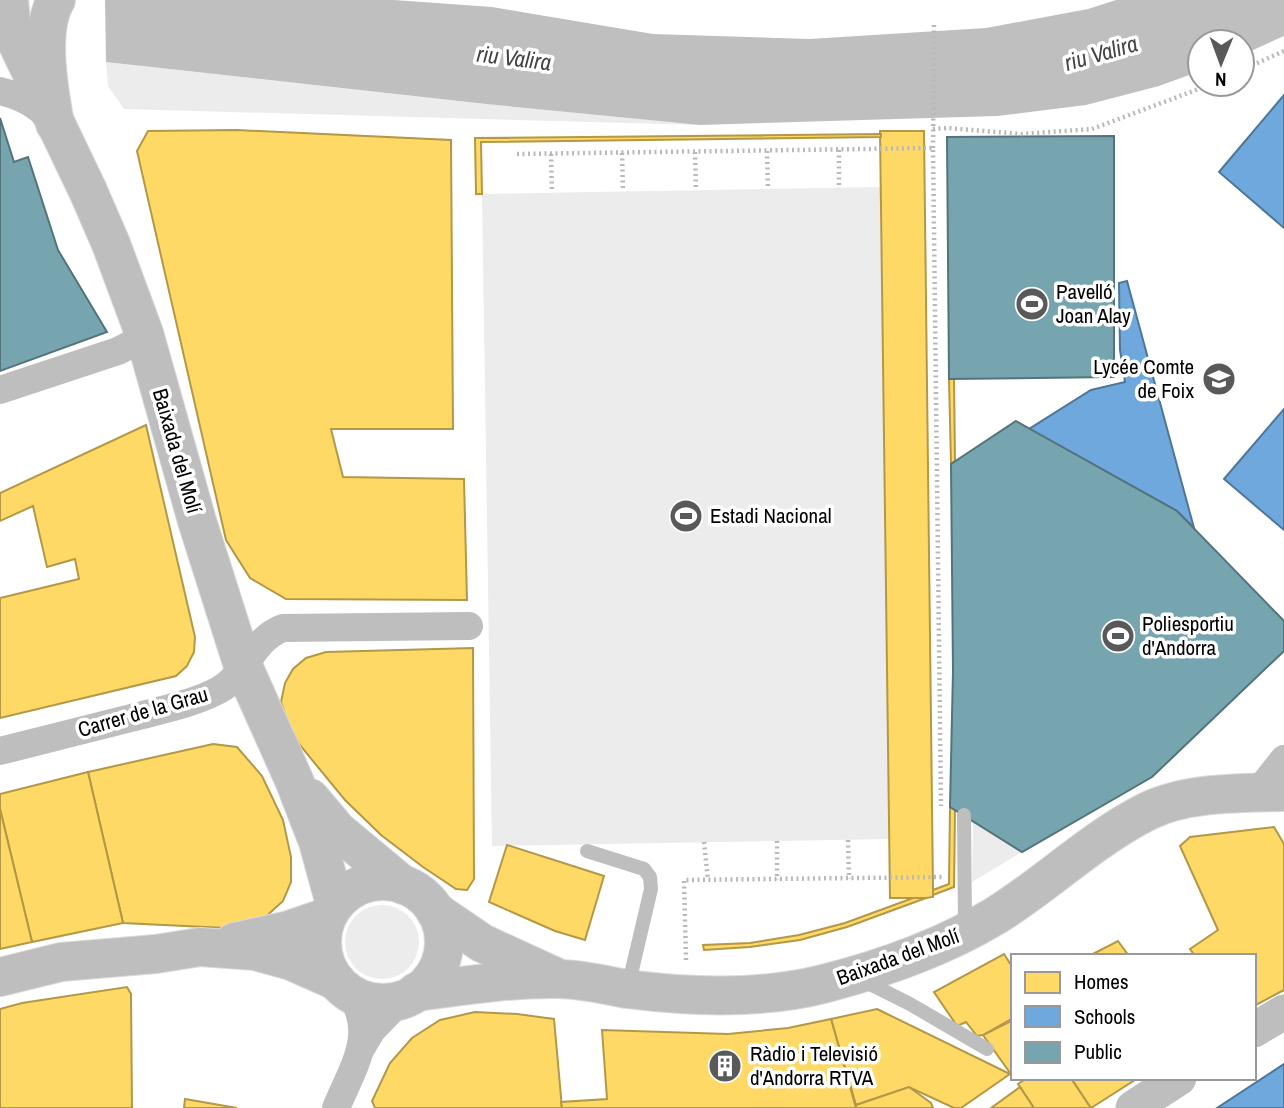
<svg xmlns="http://www.w3.org/2000/svg" width="1284" height="1108" font-family="'Archivo Narrow',sans-serif">
	<style>
		.green { fill: #ececec }
		.water { fill: #bfbfbf }
		.homes { fill: #ffd966; stroke: #b29847; stroke-width: 2 }
		.schools { fill: #6fa8dc; stroke: #4e769a; stroke-width: 2 }
		.public { fill: #76a5af; stroke: #53747a; stroke-width: 2 }
		.lines { fill: none; stroke-linecap: round; stroke-linejoin: round }
		.primary-casing { stroke: #dbdbdb; stroke-width: 40 }
		.trunk-casing { stroke: #dbdbdb; stroke-width: 40 }
		.path { stroke: #b9b9b9; stroke-width: 4.5; stroke-dasharray: 2 3.5; stroke-linecap: butt }
		.service { stroke: #bebebe; stroke-width: 14 }
		.minor { stroke: #bebebe; stroke-width: 28 }
		.tertiary { stroke: #bebebe; stroke-width: 35 }
		.primary { stroke: #bebebe; stroke-width: 38 }
		.trunk { stroke: #bebebe; stroke-width: 38 }
		.labels { text-anchor: middle; stroke-width: 7; stroke-linejoin: round; paint-order: stroke }
		.poi-label { font-size: 21px; fill: #000; stroke: #fff; text-anchor: start }
		.street-label { font-size: 21px; fill: #000; stroke: #fff }
		.water-label { font-size: 23px; font-style: italic; fill: #444; stroke: #fff }
	</style>
	<rect width="100%" height="100%" fill="#fff"/>
	<g class="green">
		<path d="M106,62L486,104L700,125L124,109L108,86Z"/>
		<path d="M880,187L890,839L492,846L482,194Z"/>
		<path d="M973,821L1022,852L972,882Z"/>
		<circle cx="382" cy="942" r="37"/>
	</g>
	<path class="water" d="M394,0L492,7L653,34L809,39L986,28L1088,9L1116,0H1284V36L1242,55V42H1200V71L1159,86L1086,105L997,116L700,125L486,104L106,62L105,0Z"/>
	<g class="homes">
		<path d="M237,130L451,140L453,429H331L343,477L464,479L467,600L286,599L250,578L226,540L137,151L148,131Z"/>
		<path d="M880,131H924L933,890V897L926,898H890Z"/>
		<path d="M881,134V137L481,142L482,194H476L475,138Z"/>
		<path d="M954,378L955,461L951,464L949,379Z"/>
		<path d="M146,425L195,637L194,652L187,666L176,676L0,718V598L79,579L75,559L47,567L33,506L0,521V493Z"/>
		<path d="M473,648L474,879L467,890L456,889L423,867L381,835L345,800L299,744L289,725L281,702L285,683L293,669L306,658L326,652Z"/>
		<path d="M213,744L237,747L262,776L283,820L291,857V882L283,901L261,921L226,928L123,923L88,772Z"/>
		<path d="M88,772L123,923L32,942L0,809V794Z"/>
		<path d="M950,807L955,810L954,887L933,895V890L949,884Z"/>
		<path d="M0,809L32,942L0,949Z"/>
		<path d="M1274,827L1284,844V990L1254,1006V956H1195L1190,949L1218,930L1180,846L1190,837Z"/>
		<path d="M507,845L604,876L585,940L555,931L489,902Z"/>
		<path d="M913,898H926L847,927L800,940L750,947L704,950L703,945L750,943L799,935L845,923Z"/>
		<path d="M1118,941L1129,956H1089Z"/>
		<path d="M1004,954L1013,968V1018L983,1035L977,1036L966,1022L957,1026L934,992Z"/>
		<path d="M127,987L131,994L132,1108H0V1009L22,1003Z"/>
		<path d="M877,1009L1010,1074L961,1108H954L909,1087L856,1105L831,1019Z"/>
		<path d="M475,1012L517,1014L554,1019L562,1108H375L372,1101L390,1063L412,1038L440,1020Z"/>
		<path d="M831,1019L856,1108H562L561,1102L607,1099L602,1030L728,1034L788,1028Z"/>
		<path d="M1013,1020V1077L983,1035Z"/>
		<path d="M1027,1078H1071L1091,1108H1034L1018,1084Z"/>
		<path d="M1071,1078H1138L1091,1108Z"/>
		<path d="M909,1087L931,1103L933,1108H856V1105Z"/>
		<path d="M1020,1087L1034,1108H991Z"/>
		<path d="M185,1099L237,1108H184Z"/>
	</g>
	<g class="schools">
		<path d="M1284,95V228L1219,172Z"/>
		<path d="M1127,281L1194,528L1177,511L1029,429L1091,390L1125,382L1120,350L1119,283Z"/>
		<path d="M1284,409V530L1224,479Z"/>
		<path d="M1284,1064V1108H1217Z"/>
	</g>
	<g class="public">
		<path d="M0,118L14,162L28,157L58,250L107,332L0,371Z"/>
		<path d="M1114,136V377L949,379L947,137Z"/>
		<path d="M1016,421L1177,511L1284,621V651L1152,777L1022,852L950,807L953,671L951,464Z"/>
	</g>
	<g class="lines">
		<defs>
			<g id="primary">
				<path d="M9,0L12,32L88,191L111,244L144,333L197,521L243,666L294,780L318,842L335,904"/>
				<path d="M310,798L337,830L403,885"/>
				<circle cx="383" cy="942" r="61"/>
				<path d="M435,911L482,943L558,978"/>
				<path d="M234,942L289,930L327,917"/>
				<path d="M0,977L61,962L156,954L200,947L255,951L291,961L336,981"/>
				<path d="M416,992C463,986 512,978 559,979C581,979 605,985 627,989C690,997 760,1000 823,984C882,969 942,948 995,916C1047,884 1092,839 1148,811C1188,792 1241,793 1284,792"/>
			</g>
			<path id="trunk" d="M55,124C49,90 38,31 56,0"/>
		</defs>
		<use href="#primary" class="primary-casing"/>
		<use href="#trunk" class="trunk-casing"/>
		<g class="path">
			<path d="M1242,70L1284,51"/>
			<path d="M933,129L947,128L1022,134L1092,129L1212,84"/>
			<path d="M933,148L934,24"/>
			<path d="M839,150V188"/>
			<path d="M767,151L768,189"/>
			<path d="M695,152L696,190"/>
			<path d="M622,153L623,191"/>
			<path d="M517,154L933,148L941,806"/>
			<path d="M551,154L552,192"/>
			<path d="M848,840L849,879"/>
			<path d="M777,841V880"/>
			<path d="M704,842L708,880"/>
			<path d="M686,960L684,880L942,877"/>
		</g>
		<g class="service">
			<path d="M964,815L965,928"/>
			<path d="M587,851L644,869L650,877L651,889L628,987"/>
			<path d="M862,980L910,1004L987,1049"/>
		</g>
		<g class="minor">
			<path d="M0,91C21,96 37,104 51,120"/>
			<path d="M0,390L118,351L145,337"/>
			<path d="M0,751C44,740 87,729 131,718C160,710 193,704 219,690C246,676 252,639 283,628L469,626"/>
			<path d="M1257,793L1284,759"/>
			<path d="M360,1050L372,1030L401,1000"/>
			<path d="M336,1108C353,1067 378,1033 349,992"/>
		</g>
		<g class="tertiary">
			<path d="M1254,1030L1284,1012"/>
			<path d="M1133,1108L1179,1078"/>
		</g>
		<use href="#primary" class="primary"/>
		<use href="#trunk" class="trunk"/>
	</g>
	<defs>
		<symbol id="stadium-disc" viewBox="-11 -11 22 22"><circle r="9.5" fill="#595959" stroke="#fff"/><path d="M0-5a6.5 5 0 1 0 0 10a6.5 5 0 1 0 0-10ZM-3.5-1.8h7v3.6h-7Z" fill="#fff"/></symbol>
		<symbol id="school-disc" viewBox="-11 -11 22 22"><circle r="9.5" fill="#595959" stroke="#fff"/><path d="M0-5L7-2L0 1L-7-2ZM-4 1L0 2.5L4 1V4Q0 6-4 4Z" fill="#fff"/></symbol>
		<symbol id="building-disc" viewBox="-11 -11 22 22"><circle r="9.5" fill="#595959" stroke="#fff"/><path d="M-4-6H4V6H1V3H-1V6H-4ZM-2.5-4.3h1.7v1.8h-1.7ZM.8-4.3h1.7v1.8H.8ZM-2.5-1h1.7V.8h-1.7ZM.8-1h1.7V.8H.8Z" fill="#fff"/></symbol>
	</defs>
	<g fill-rule="evenodd">
		<use href="#stadium-disc" x="1013" y="285" width="38" height="38"/>
		<use href="#school-disc" x="1200" y="360" width="38" height="38"/>
		<use href="#stadium-disc" x="667" y="497" width="38" height="38"/>
		<use href="#stadium-disc" x="1099" y="617" width="38" height="38"/>
		<use href="#building-disc" x="706" y="1047" width="38" height="38"/>
	</g>
	<g class="labels">
		<g class="poi-label">
			<text x="1056" y="299">Pavelló<tspan x="1056" dy="24">Joan Alay</tspan></text>
			<text x="1194" y="374" text-anchor="end">Lycée Comte<tspan x="1194" dy="24">de Foix</tspan></text>
			<text x="710" y="523">Estadi Nacional</text>
			<text x="1142" y="631">Poliesportiu<tspan x="1142" dy="24">d'Andorra</tspan></text>
			<text x="750" y="1061">Ràdio i Televisió<tspan x="750" dy="24">d'Andorra RTVA</tspan></text>
		</g>
		<g class="street-label">
			<text transform="translate(177 451) rotate(74)" y="7">Baixada del Molí</text>
			<text transform="translate(143 712) rotate(-16)" y="7">Carrer de la Grau</text>
			<text transform="translate(898 957) rotate(-20)" y="7">Baixada del Molí</text>
		</g>
		<g class="water-label">
			<text transform="translate(1101 53) rotate(-16)" y="8">riu Valira</text>
			<text transform="translate(514 58) rotate(7)" y="8">riu Valira</text>
		</g>
	</g>
	<rect x="1011" y="954" width="245" height="126" fill="#ffffff" stroke="#999999" stroke-width="2"/>
	<rect x="1025" y="972" width="35" height="21" fill="#ffd966" stroke="#999999" stroke-width="2"/>
	<text x="1074" y="989" font-size="21" fill="#000000">Homes</text>
	<rect x="1025" y="1006" width="35" height="21" fill="#6fa8dc" stroke="#999999" stroke-width="2"/>
	<text x="1074" y="1024" font-size="21" fill="#000000">Schools</text>
	<rect x="1025" y="1042" width="35" height="21" fill="#76a5af" stroke="#999999" stroke-width="2"/>
	<text x="1074" y="1059" font-size="21" fill="#000000">Public</text>
	<g transform="translate(1221 63) rotate(181)"><circle r="33" fill="#ffffff" stroke="#999999" stroke-width="2"/>
	<path d="M0-5L12 26L0 18L-12 26Z" fill="#595959"/>
	<text y="-10" font-size="19" font-weight="bold" text-anchor="middle" fill="#000000">N</text>
	</g>
</svg>
